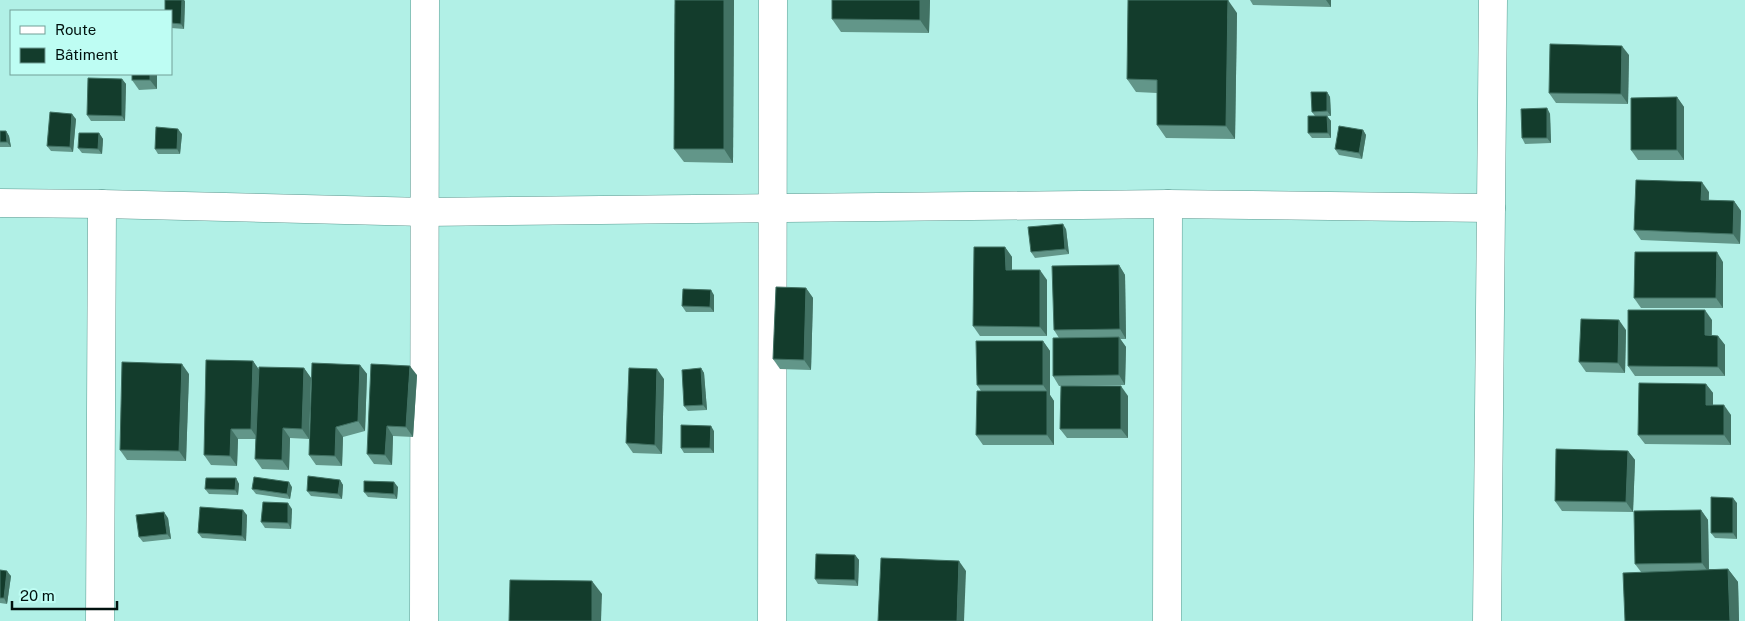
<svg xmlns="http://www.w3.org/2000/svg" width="1745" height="621" font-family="'Public Sans',sans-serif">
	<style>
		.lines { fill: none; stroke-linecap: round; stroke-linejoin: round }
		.minor-casing { stroke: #5e9a91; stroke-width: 29 }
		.minor { stroke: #fff; stroke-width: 28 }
		.wall { fill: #629689 }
		.shaded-wall { fill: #427264 }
		.building { fill: #133c2c; stroke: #427264 }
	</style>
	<rect width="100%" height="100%" fill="#b1f0e6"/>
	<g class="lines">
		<defs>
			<g id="minor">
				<path d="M0,203L102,204L425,212L1168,204L1491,208"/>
				<path d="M100,621L102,204"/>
				<path d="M424,621L425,0"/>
				<path d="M772,621L773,0"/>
				<path d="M1167,621L1168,204"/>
				<path d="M1487,621L1493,0"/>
			</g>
		</defs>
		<use href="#minor" class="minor-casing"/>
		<use href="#minor" class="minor"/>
	</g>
	<g class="wall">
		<path d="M675,0H734L733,163L684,162L674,149Z"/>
		<path d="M832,0H930L929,33L841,32L832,19Z"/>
		<path d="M1250,0H1331V7L1253,5Z"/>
		<path d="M185,1L184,29L171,28V11Z"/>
		<path d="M1237,13L1235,139L1166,138L1157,125V93L1136,92L1127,79Z"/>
		<path d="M1629,55L1628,104L1556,103L1549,93Z"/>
		<path d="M132,74H157V89L139,90L132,80Z"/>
		<path d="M122,79L126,84L125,121H91L87,115Z"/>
		<path d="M1327,92L1330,97L1331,116H1327L1331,121V138H1312L1308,133L1315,116L1312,112Z"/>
		<path d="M1677,97L1684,107V160H1638L1631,150Z"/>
		<path d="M1547,108L1550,114L1551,143L1525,144L1522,138Z"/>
		<path d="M76,119L73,152L51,151L47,146Z"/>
		<path d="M1363,130L1366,135L1362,159L1339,155L1335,149Z"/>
		<path d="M0,131H6L9,136L11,147H0Z"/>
		<path d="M99,133L103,139L102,154L82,153L78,148Z"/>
		<path d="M182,134L180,154H158L155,149Z"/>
		<path d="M1709,192V200L1734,201L1741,211L1740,244L1641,240L1634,230Z"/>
		<path d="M1066,229L1069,254L1035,258L1031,252Z"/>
		<path d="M1005,247L1012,257V270L1047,280V336H980L973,326Z"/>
		<path d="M1723,262V308H1641L1634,298Z"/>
		<path d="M1119,265L1125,275L1126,339H1120L1126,347L1125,385L1073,386L1128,396V438H1067L1060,429L1061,386H1059L1053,376L1059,338L1054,330Z"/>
		<path d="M806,288L813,298L811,370L780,369L773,359Z"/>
		<path d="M714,295V312H686L682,306Z"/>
		<path d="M1712,320V335L1718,336L1725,345V376H1635L1628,366Z"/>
		<path d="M1626,330L1625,373L1586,372L1579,362Z"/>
		<path d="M1043,341L1050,351V395L1054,401V445H983L976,435L981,391L977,385Z"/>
		<path d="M253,361L259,370L304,368L311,378L309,439L290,438L289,470L262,469L255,459L256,439H238L237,466L211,465L204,455Z"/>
		<path d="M360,365L367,374L365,431L343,437L342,466L316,465L309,455Z"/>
		<path d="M701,368L704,373L707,410L688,411L684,406Z"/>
		<path d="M189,374L186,461L127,460L120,450Z"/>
		<path d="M417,375L413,437L393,436L392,465L374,464L367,454Z"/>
		<path d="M664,379L662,454L633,453L626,443Z"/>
		<path d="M1706,384L1713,393V405L1731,415V445L1645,444L1638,435Z"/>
		<path d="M714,431V453H684L681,448Z"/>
		<path d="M1628,451L1635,460L1633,512L1562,511L1555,501Z"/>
		<path d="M236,478L239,484L238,495L209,494L205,489Z"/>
		<path d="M340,480L343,485L342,499L311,496L307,491Z"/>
		<path d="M292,487L290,499L256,494L252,489Z"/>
		<path d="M398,487L397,499L368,497L364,492Z"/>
		<path d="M1737,503V539L1715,538L1711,533Z"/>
		<path d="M292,509L291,529L265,528L261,522Z"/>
		<path d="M1701,510L1708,520L1709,569H1728L1738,582L1739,621H1625L1641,572L1635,564Z"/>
		<path d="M247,515L246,541L202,538L198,533Z"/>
		<path d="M168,518L171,539L143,542L139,537Z"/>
		<path d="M855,555L859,560L858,586L818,584L815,579Z"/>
		<path d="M0,570L11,576L7,604L0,603Z"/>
	</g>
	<g class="shaded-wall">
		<path d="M182,0H184L185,1L184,29L181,24Z"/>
		<path d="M724,0H734L733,163L724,149Z"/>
		<path d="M920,0H930L929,33L920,20Z"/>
		<path d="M1228,0L1237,13L1235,139L1226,126Z"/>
		<path d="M1326,0H1331V7Z"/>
		<path d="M1622,46L1629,55L1628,104L1621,94Z"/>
		<path d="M150,74H157V89L150,80Z"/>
		<path d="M122,79L126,84L125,121L122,116Z"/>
		<path d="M1327,92L1330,97L1331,116L1327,111Z"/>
		<path d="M1677,97L1684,107V160L1677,150Z"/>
		<path d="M1547,108L1550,114L1551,143L1547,138Z"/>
		<path d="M72,114L76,119L73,152L70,147Z"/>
		<path d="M1327,116L1331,121V138L1328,133Z"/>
		<path d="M178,129L182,134L180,154L177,149Z"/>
		<path d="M1363,130L1366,135L1362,159L1359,153Z"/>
		<path d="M6,131L9,136L11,147L7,142Z"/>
		<path d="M99,133L103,139L102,154L98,149Z"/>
		<path d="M1702,182L1709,192L1708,210L1701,200Z"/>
		<path d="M1734,201L1741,211L1740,244L1733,234Z"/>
		<path d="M1063,224L1066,229L1069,254L1065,249Z"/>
		<path d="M1005,247L1012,257V280L1006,270Z"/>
		<path d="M1717,252L1723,262V308L1716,298Z"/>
		<path d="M1119,265L1125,275L1126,339L1120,329Z"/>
		<path d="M1040,270L1047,280V336L1040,327Z"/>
		<path d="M806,288L813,298L811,370L804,360Z"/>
		<path d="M711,290L714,295V312L710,307Z"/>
		<path d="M1705,310L1712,320L1711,345L1705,335Z"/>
		<path d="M1619,320L1626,330L1625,373L1618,363Z"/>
		<path d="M1718,336L1725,345V376L1718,367Z"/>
		<path d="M1119,337L1126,347L1125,385L1119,375Z"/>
		<path d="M1043,341L1050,351V395L1054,401V445L1047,435V391L1043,385Z"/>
		<path d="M253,361L260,371L258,439L251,429Z"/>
		<path d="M182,364L189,374L186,461L179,451Z"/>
		<path d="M360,365L367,374L365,431L358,421Z"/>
		<path d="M410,366L417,375L413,437L406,427Z"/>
		<path d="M304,368L311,378L309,439L302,429Z"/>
		<path d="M701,368L704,373L707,410L703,405Z"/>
		<path d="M657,369L664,379L662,454L655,445Z"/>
		<path d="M1706,384L1713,393V415L1706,405Z"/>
		<path d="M1121,386L1128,396V438L1121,429Z"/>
		<path d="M1724,405L1731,415V445L1724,435Z"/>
		<path d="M387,426L393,436L392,465L385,455Z"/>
		<path d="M711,426L714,431V453L710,448Z"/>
		<path d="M336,427L343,437L342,466L335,456Z"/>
		<path d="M283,428L290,438L289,470L282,460Z"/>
		<path d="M231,429L238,439L237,466L230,456Z"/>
		<path d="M1628,451L1635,460L1633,512L1626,502Z"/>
		<path d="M236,478L239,484L238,495L235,490Z"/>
		<path d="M340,480L343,485L342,499L338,494Z"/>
		<path d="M289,482L292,487L290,499L287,494Z"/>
		<path d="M394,482L398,487L397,499L394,494Z"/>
		<path d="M1733,498L1737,503V539L1733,533Z"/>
		<path d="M288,503L292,509L291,529L288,523Z"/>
		<path d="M243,510L247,515L246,541L242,536Z"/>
		<path d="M1701,510L1708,520L1709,573L1702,563Z"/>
		<path d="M164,512L168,518L171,539L167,534Z"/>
		<path d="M855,555L859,560L858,586L855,580Z"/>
		<path d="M959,561L966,571L964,621H957Z"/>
		<path d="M1728,569L1738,582L1739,621H1730Z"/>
		<path d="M7,571L11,576L7,604L4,598Z"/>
		<path d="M592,581L602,594L601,621H592Z"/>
	</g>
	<g class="building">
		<path d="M165,0H182L181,24L171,23V11H165Z"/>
		<path d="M675,0H724V149H674Z"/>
		<path d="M832,0H920V20L832,19Z"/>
		<path d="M1128,0H1228L1226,126L1157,125V80L1127,79Z"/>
		<path d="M1550,44L1622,46L1621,94L1549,93Z"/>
		<rect x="132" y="74" width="18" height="6"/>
		<path d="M88,78L122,79V116L87,115Z"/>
		<path d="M1311,92H1327V111L1312,112Z"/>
		<path d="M1677,97V150H1631V98Z"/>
		<path d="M1547,108V138H1522L1521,109Z"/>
		<path d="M50,112L72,114L70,147L47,146Z"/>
		<path d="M1308,116H1327L1328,133H1308Z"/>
		<path d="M1339,126L1363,130L1359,153L1335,149Z"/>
		<path d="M156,127L178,129L177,149H155Z"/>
		<path d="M0,131H6L7,142H0Z"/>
		<path d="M79,133H99L98,149L78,148Z"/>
		<path d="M1636,180L1702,182L1701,200L1734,201L1733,234L1634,230Z"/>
		<path d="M1063,224L1065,249L1031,252L1028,227Z"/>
		<path d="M974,247H1005L1006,270H1040V327L973,326Z"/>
		<path d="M1635,252H1717L1716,298H1634Z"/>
		<path d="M1119,265L1120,329L1054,330L1052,266Z"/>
		<path d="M776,287L806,288L804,360L773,359Z"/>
		<path d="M683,289L711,290L710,307L682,306Z"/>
		<path d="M1628,310H1705V335L1718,336V367L1628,366Z"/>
		<path d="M1581,319L1619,320L1618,363L1579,362Z"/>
		<path d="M1119,337V375L1053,376V338Z"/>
		<path d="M976,341H1043V385H977Z"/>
		<path d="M206,360L253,361L251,429H231L230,456L204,455Z"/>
		<path d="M122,362L182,364L179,451L120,450Z"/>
		<path d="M312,363L360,365L358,421L336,427L335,456L309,455Z"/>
		<path d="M371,364L410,366L406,427L387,426L385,455L367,454Z"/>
		<path d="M259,367L304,368L302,429L283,428L282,460L255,459Z"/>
		<path d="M629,368L657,369L655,445L626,443Z"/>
		<path d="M701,368L703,405L684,406L682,370Z"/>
		<path d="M1639,383L1706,384V405H1724V435H1638Z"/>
		<path d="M1061,386H1121V429H1060Z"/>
		<path d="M977,391H1047V435H976Z"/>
		<path d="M681,425L711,426L710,448H681Z"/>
		<path d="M1556,449L1628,451L1626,502L1555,501Z"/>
		<path d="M308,476L340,480L338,494L307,491Z"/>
		<path d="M254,477L289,482L287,494L252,489Z"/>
		<path d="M206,478H236L235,490L205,489Z"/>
		<path d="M364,481L394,482V494L364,492Z"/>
		<path d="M1711,497L1733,498V533H1711Z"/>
		<path d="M263,502L288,503V523L261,522Z"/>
		<path d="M200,507L243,510L242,536L198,533Z"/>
		<path d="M1701,510L1702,563L1635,564L1634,511Z"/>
		<path d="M164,512L167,534L139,537L136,515Z"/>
		<path d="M816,554L855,555V580L815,579Z"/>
		<path d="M881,558L959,561L957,621H878Z"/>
		<path d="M1728,569L1730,621H1625L1623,573Z"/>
		<path d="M0,570L7,571L4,598H0Z"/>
		<path d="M510,580L592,581V621H509Z"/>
	</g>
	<rect x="10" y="10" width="162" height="65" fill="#befdf3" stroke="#729f97"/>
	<rect x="20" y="26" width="25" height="8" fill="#ffffff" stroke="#729f97"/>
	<text x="55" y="35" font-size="15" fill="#00110e">Route</text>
	<rect x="20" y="48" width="25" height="15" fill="#133c2c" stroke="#729f97"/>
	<text x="55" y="60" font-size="15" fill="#00110e">Bâtiment</text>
	<path d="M12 601v8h105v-8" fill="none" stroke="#00110e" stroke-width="2.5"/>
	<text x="20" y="601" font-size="15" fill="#00110e" stroke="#befdf3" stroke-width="4" paint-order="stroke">20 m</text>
</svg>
